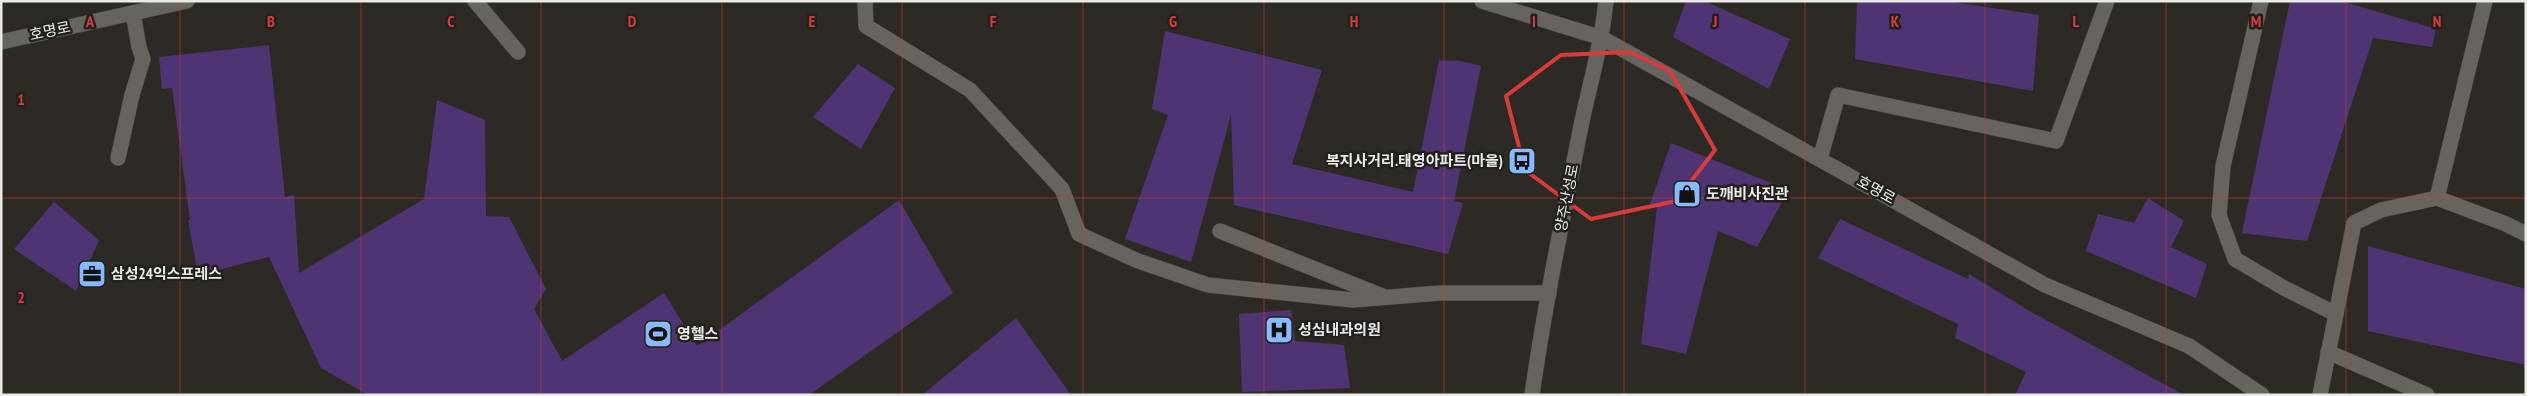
<svg xmlns="http://www.w3.org/2000/svg" width="2527" height="396" font-family="'PT Sans Narrow','Noto Sans KR',sans-serif">
	<style>
		.building { fill: #4f3473 }
		.lines { fill: none; stroke-linecap: round; stroke-linejoin: round }
		.minor-casing { stroke: #484643; stroke-width: 16 }
		.minor { stroke: #676460; stroke-width: 15 }
		.marked { fill: none; stroke: #d83b3b; stroke-width: 4; stroke-linejoin: round }
		.grid { fill: none; stroke: #d83b3b; stroke-width: 1; stroke-opacity: 0.55 }
		.labels { text-anchor: middle; stroke-width: 5; stroke-linejoin: round; paint-order: stroke }
		.street-label { font-size: 15px; fill: #ebe9e7; stroke: #23211d }
		.poi-label { font-size: 15px; font-weight: bold; fill: #ebe9e7; stroke: #23211d; text-anchor: start }
		.grid-label { font-size: 16px; text-anchor: middle; font-weight: bold; fill: #d83b3b; stroke: #23211d; stroke-width: 5; stroke-linejoin: round; paint-order: stroke }
	</style>
	<rect width="100%" height="100%" fill="#2d2a26"/>
	<g class="building">
		<path d="M1686,1H1704L1790,39L1769,89L1673,37Z"/>
		<path d="M1857,1H1946L2039,15L2033,91L1855,59Z"/>
		<path d="M2290,1H2341L2436,29L2432,47L2373,38L2307,241L2242,233Z"/>
		<path d="M1165,31L1322,70L1292,164L1413,192L1439,60L1460,61L1481,66L1454,201L1463,203L1448,254L1234,205L1231,115L1191,262L1125,239L1168,115L1152,109Z"/>
		<path d="M269,45L285,197L294,195L299,273L424,199L437,100L485,120L486,216L509,217L546,289L534,309L562,361L664,293L697,346L899,200L953,293L809,395H368L321,368L269,257L198,275L188,220H190L172,88L162,89L159,57Z"/>
		<path d="M858,64L895,88L861,149L813,117Z"/>
		<path d="M1671,143L1789,190L1757,247L1718,231L1686,354L1641,344L1657,207L1650,204Z"/>
		<path d="M2148,198L2184,221L2171,247L2207,264L2196,298L2086,251L2098,214L2134,223Z"/>
		<path d="M54,202L99,240L76,291L14,249Z"/>
		<path d="M1840,219L1968,279L1969,274L2033,313L2184,395H2015L2026,372L1955,338L1958,324L1818,258Z"/>
		<path d="M2368,246L2526,289V365L2368,331Z"/>
		<path d="M1291,310L1295,341L1344,345L1350,388L1242,392L1239,314Z"/>
		<path d="M1016,318L1071,395H922Z"/>
	</g>
	<g class="lines">
		<defs>
			<g id="minor">
				<path d="M475,1L518,52"/>
				<path d="M865,1L866,26L970,90L1062,189L1079,234L1138,261L1208,285L1353,300L1440,293H1549"/>
				<path d="M1482,1L1602,38L2045,285L2189,346L2262,395"/>
				<path d="M2261,1L2223,166L2219,215L2235,259L2284,288L2336,314"/>
				<path d="M1,42L187,1"/>
				<path d="M118,158L132,95L143,59L139,47L133,13"/>
				<path d="M1820,159L1838,95L2056,141L2107,1"/>
				<path d="M2437,198L2485,1"/>
				<path d="M1220,231L1382,296"/>
				<path d="M2328,352L2427,395"/>
				<path d="M1532,395C1545,303 1564,212 1582,121C1591,80 1602,42 1606,1"/>
				<path d="M2320,395L2354,223L2381,210L2437,198L2506,224L2526,234"/>
			</g>
		</defs>
		<use href="#minor" class="minor-casing"/>
		<use href="#minor" class="minor"/>
	</g>
	<path class="marked" d="M1630,52L1670,71L1715,150L1676,201L1591,219L1525,170L1506,96L1561,55Z"/>
	<path class="grid" d="M180,1V395M361,1V395M541,1V395M722,1V395M902,1V395M1083,1V395M1264,1V395M1444,1V395M1624,1V395M1805,1V395M1985,1V395M2166,1V395M2346,1V395M1,198H2526"/>
	<defs>
		<symbol id="bus-square" viewBox="-11 -11 22 22"><rect x="-9" y="-9" width="18" height="18" rx="4" fill="#88bbfc" stroke="#23211d"/><path d="M-5-6H5V4H4V6H2V4H-2V6H-4V4H-5ZM-3.5-4V0h7V-4ZM-3.5 1.2v1.5H-2V1.2ZM2 1.2v1.5H3.5V1.2Z" fill="#111"/></symbol>
		<symbol id="shop-square" viewBox="-11 -11 22 22"><rect x="-9" y="-9" width="18" height="18" rx="4" fill="#88bbfc" stroke="#23211d"/><path d="M-5-2.5h2.3a2.7 3.5 0 0 1 5.4 0H5L5.5 6h-11ZM-1.5-2.5h3a1.5 2.3 0 0 0-3 0Z" fill="#111"/></symbol>
		<symbol id="office-square" viewBox="-11 -11 22 22"><rect x="-9" y="-9" width="18" height="18" rx="4" fill="#88bbfc" stroke="#23211d"/><path d="M-6-3h4V-5.5h4V-3h4V5H-6ZM-1-4.5V-3h2v-1.5ZM-6 0V1H6V0Z" fill="#111"/></symbol>
		<symbol id="hospital-square" viewBox="-11 -11 22 22"><rect x="-9" y="-9" width="18" height="18" rx="4" fill="#88bbfc" stroke="#23211d"/><path d="M-5-5h3v3.5h4V-5h3V5h-3V1.5h-4V5h-3Z" fill="#111"/></symbol>
		<symbol id="stadium-square" viewBox="-11 -11 22 22"><rect x="-9" y="-9" width="18" height="18" rx="4" fill="#88bbfc" stroke="#23211d"/><path d="M0-5a6.5 5 0 1 0 0 10a6.5 5 0 1 0 0-10ZM-3.5-1.8h7v3.6h-7Z" fill="#111"/></symbol>
	</defs>
	<g fill-rule="evenodd">
		<use href="#bus-square" x="1506" y="145" width="32" height="32"/>
		<use href="#shop-square" x="1671" y="178" width="32" height="32"/>
		<use href="#office-square" x="76" y="258" width="32" height="32"/>
		<use href="#hospital-square" x="1263" y="314" width="32" height="32"/>
		<use href="#stadium-square" x="642" y="318" width="32" height="32"/>
	</g>
	<g class="labels">
		<g class="street-label">
			<text transform="translate(50 31) rotate(-12)" y="5">호명로</text>
			<text transform="translate(1876 190) rotate(29)" y="5">호명로</text>
			<text transform="translate(1567 198) rotate(-79)" y="5">양주산성로</text>
		</g>
		<g class="poi-label">
			<text x="1503" y="166" text-anchor="end">복지사거리.태영아파트(마을)</text>
			<text x="1706" y="199">도깨비사진관</text>
			<text x="111" y="279">삼성24익스프레스</text>
			<text x="1298" y="335">성심내과의원</text>
			<text x="677" y="339">영헬스</text>
		</g>
	</g>
	<g class="grid-label">
		<text x="90" y="27">A</text>
		<text x="271" y="27">B</text>
		<text x="451" y="27">C</text>
		<text x="632" y="27">D</text>
		<text x="812" y="27">E</text>
		<text x="993" y="27">F</text>
		<text x="1173" y="27">G</text>
		<text x="1354" y="27">H</text>
		<text x="1534" y="27">I</text>
		<text x="1715" y="27">J</text>
		<text x="1895" y="27">K</text>
		<text x="2076" y="27">L</text>
		<text x="2256" y="27">M</text>
		<text x="2437" y="27">N</text>
		<text x="21" y="105">1</text>
		<text x="21" y="303">2</text>
	</g>
	<rect width="2527" height="396" fill="none" stroke="#ebe9e7" stroke-width="5"/>
</svg>
